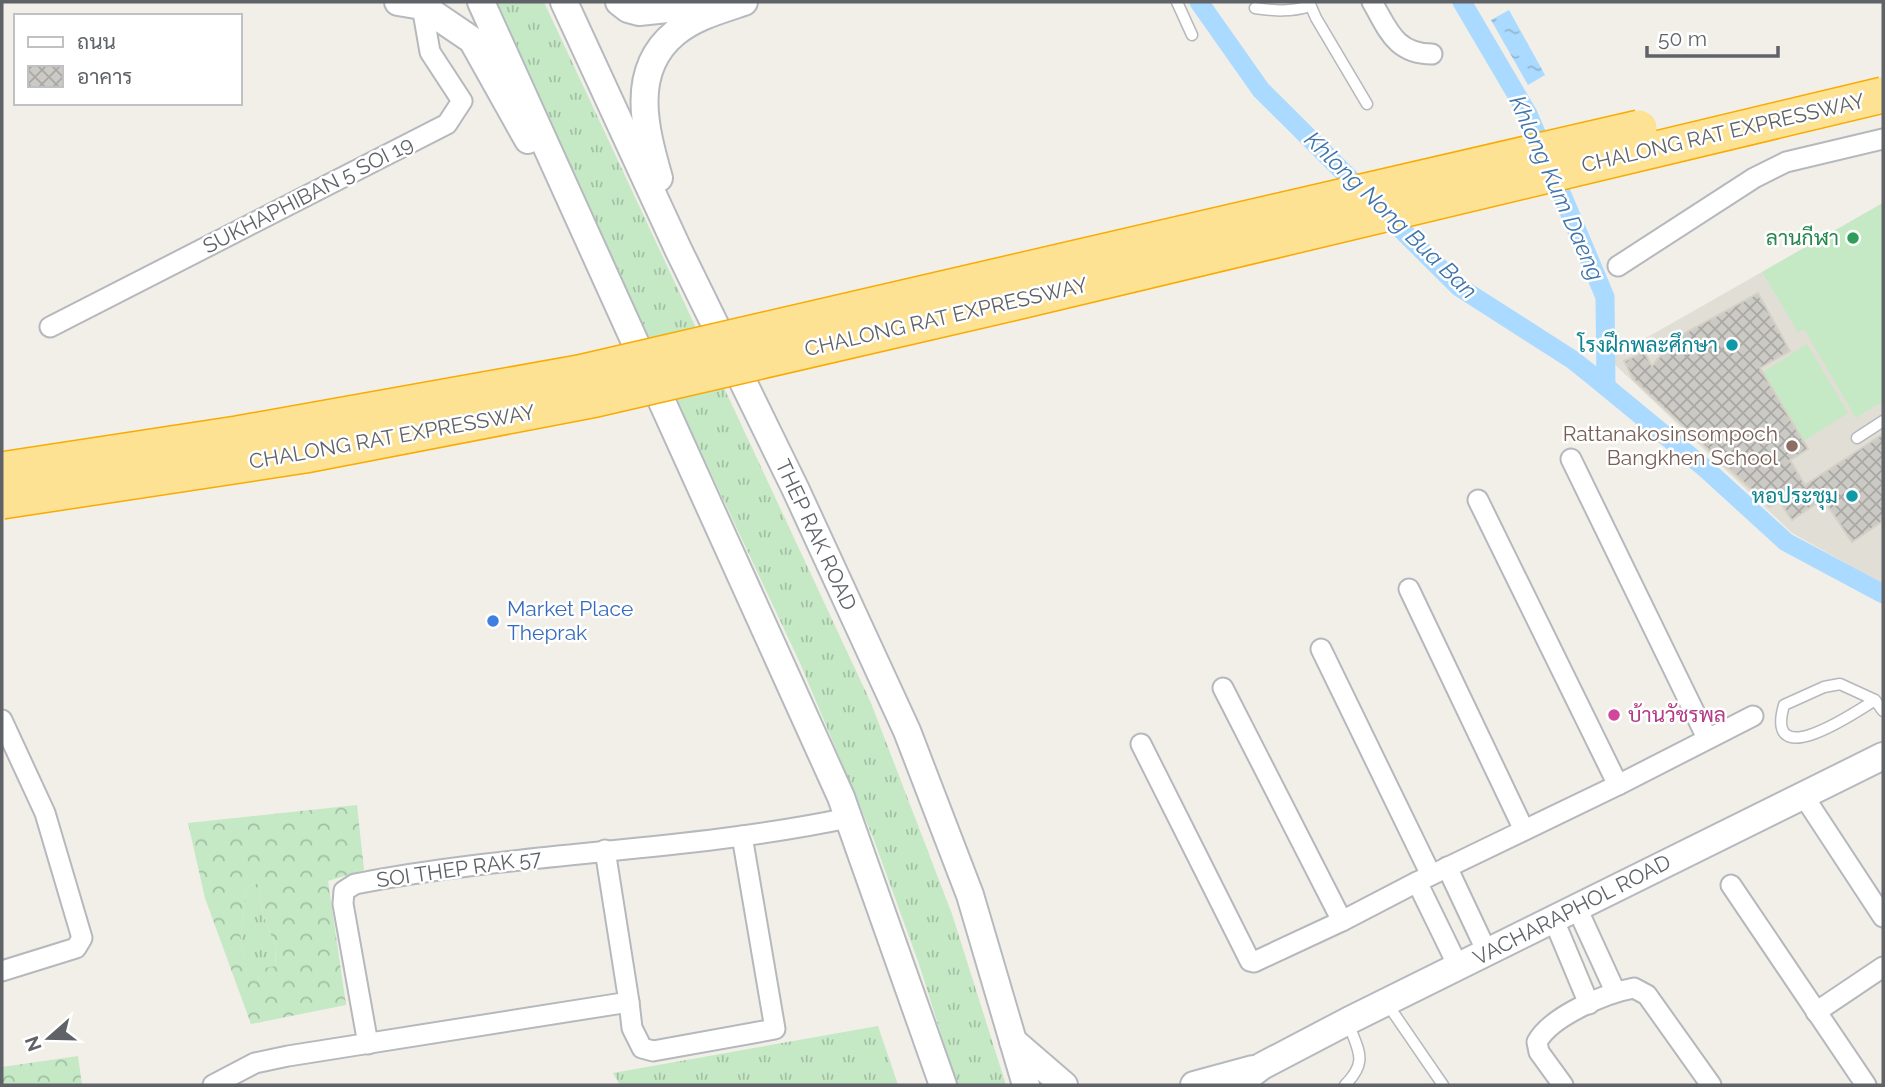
<svg xmlns="http://www.w3.org/2000/svg" width="1885" height="1087" font-family="Raleway,Sarabun,sans-serif">
	<style>
		.education { fill: #e1ded6 }
		.grass { fill: url(#grass-tufts) }
		.forest { fill: url(#forest-crowns); fill-rule: evenodd }
		.pitch { fill: #c5e8c5 }
		.water { fill: url(#water-ripples) }
		.lines { fill: none; stroke-linecap: round; stroke-linejoin: round }
		.canal { stroke: #aadaff; stroke-width: 19 }
		.building { fill: url(#building-cross-hatch); stroke: #d6d1c6; stroke-width: 2 }
		.lane-casing { stroke: #b5b8bc; stroke-width: 13 }
		.street-casing { stroke: #b5b8bc; stroke-width: 23 }
		.secondary-casing { stroke: #b6babf; stroke-width: 30 }
		.lane { stroke: #fff; stroke-width: 10 }
		.street { stroke: #fff; stroke-width: 19 }
		.secondary { stroke: #fff; stroke-width: 26 }
		.highway-bridge-casing { stroke: #f9ab00; stroke-width: 38; stroke-linecap: butt }
		.highway-bridge { stroke: #fde293; stroke-width: 35 }
		.leisure-dot { fill: #2e9e5b; stroke: #fff; stroke-width: 2.5 }
		.culture-dot { fill: #0f9aa8; stroke: #fff; stroke-width: 2.5 }
		.education-dot { fill: #8d6e63; stroke: #fff; stroke-width: 2.5 }
		.shop-dot { fill: #3f7fe0; stroke: #fff; stroke-width: 2.5 }
		.hotel-dot { fill: #d1479c; stroke: #fff; stroke-width: 2.5 }
		.labels { text-anchor: middle; stroke-width: 5; stroke-linejoin: round; paint-order: stroke }
		.street-label { font-size: 21px; fill: #5f6368; stroke: #fff }
		.leisure-label { font-size: 21px; fill: #27864d; stroke: #fff; text-anchor: end }
		.culture-label { font-size: 21px; fill: #0d838f; stroke: #fff; text-anchor: end }
		.education-label { font-size: 21px; fill: #785e54; stroke: #fff; text-anchor: end }
		.shop-label { font-size: 21px; fill: #366cbe; stroke: #fff; text-anchor: start }
		.hotel-label { font-size: 21px; fill: #b23c85; stroke: #fff; text-anchor: start }
		.water-label { font-size: 23px; font-style: italic; fill: #4174aa; stroke: #fff }
	</style>
	<defs>
		<pattern id="grass-tufts" width="24" height="20" patternUnits="userSpaceOnUse" patternTransform="scale(1.75)"><rect width="24" height="20" fill="#c5e8c5"/><path d="M3 7l-1-3M5 7V3M7 7l1-3M15 17l-1-3M17 17v-4M19 17l1-3" fill="none" stroke="#a3c0a4"/></pattern>
		<pattern id="forest-crowns" width="20" height="18" patternUnits="userSpaceOnUse" patternTransform="scale(1.75)"><rect width="20" height="18" fill="#c5e8c5"/><path d="M2 6a3 3 0 1 1 6 0M12 15a3 3 0 1 1 6 0" fill="none" stroke="#a3c0a4"/></pattern>
		<pattern id="water-ripples" width="26" height="14" patternUnits="userSpaceOnUse" patternTransform="scale(1.75)"><rect width="26" height="14" fill="#aadaff"/><path d="M2 4q2-2 4 0t4 0M15 11q2-2 4 0t4 0" fill="none" stroke="#8eb4d2"/></pattern>
		<pattern id="building-cross-hatch" width="8" height="8" patternUnits="userSpaceOnUse" patternTransform="scale(1.75)"><rect width="8" height="8" fill="#cccac5"/><path d="M0 0l8 8M0 8l8-8" fill="none" stroke="#a9a8a4"/></pattern>
	</defs>
	<rect width="100%" height="100%" fill="#f1efe8"/>
	<path class="education" d="M1883,203V584L1792,533L1609,359Z"/>
	<g class="grass">
		<path d="M490,2H544L871,703L952,914L1006,1085H957L919,964L874,840L800,663Z"/>
		<path d="M259,883L262,912L275,945L276,967L247,972L240,938L247,887Z"/>
		<path d="M878,1026L898,1085H620L613,1073Z"/>
	</g>
	<g class="forest">
		<path d="M357,805L364,870L328,881L346,1005L251,1024L205,898L188,823ZM259,883L262,912L275,945L276,966L247,971L240,938L247,887Z"/>
		<path d="M78,1056L82,1085H2V1067Z"/>
	</g>
	<g class="pitch">
		<path d="M1883,203V401L1856,418L1804,329L1798,332L1762,272Z"/>
		<path d="M1807,344L1848,413L1804,441L1763,372Z"/>
	</g>
	<path class="water" d="M1509,10L1545,75L1528,85L1491,20Z"/>
	<g class="lines">
		<g class="canal">
			<path d="M1199,2L1261,90L1459,287L1573,360L1593,376L1706,469L1786,542L1883,594"/>
			<path d="M1462,2L1528,114L1605,297L1606,386"/>
		</g>
	</g>
	<path class="building" d="M1758,293L1790,351L1760,368L1808,449L1790,460L1805,485L1883,434V521L1852,542L1823,499L1792,520L1779,501L1770,507L1633,379L1624,361L1644,352L1652,366L1674,339Z"/>
	<g class="lines">
		<defs>
			<g id="lane">
				<path d="M1177,2L1192,35"/>
				<path d="M1309,2L1316,18L1367,104"/>
				<path d="M1255,8C1275,11 1291,12 1310,6"/>
				<path d="M1857,438L1883,421"/>
				<path d="M1875,700C1856,712 1764,775 1784,705L1824,687L1840,684L1875,700L1883,711"/>
				<path d="M1386,1002L1443,1085"/>
				<path d="M1345,1085C1369,1061 1358,1051 1348,1022"/>
			</g>
			<g id="street">
				<path d="M1372,2C1388,29 1395,54 1432,54"/>
				<path d="M1618,266L1754,178L1786,162L1883,139"/>
				<path d="M50,327L447,124L462,101L430,52L422,6"/>
				<path d="M1571,459L1707,738"/>
				<path d="M1478,500L1618,785"/>
				<path d="M1409,589L1524,830"/>
				<path d="M1321,649L1431,875"/>
				<path d="M1223,688L1342,921"/>
				<path d="M2,720L45,813L82,938L76,948L2,971"/>
				<path d="M1141,744L1250,961L1254,962L1342,921L1417,882L1618,785L1753,716"/>
				<path d="M1803,795L1883,917"/>
				<path d="M1447,867L1487,952"/>
				<path d="M1417,882L1458,966"/>
				<path d="M1731,885L1866,1085"/>
				<path d="M1576,906L1615,991"/>
				<path d="M1553,918L1589,1004"/>
				<path d="M629,1002L632,1028L642,1048L653,1051L775,1029L742,836"/>
				<path d="M1816,1012L1883,967"/>
				<path d="M368,1044L343,904L344,891L355,884C518,852 686,852 848,818"/>
				<path d="M213,1085L255,1063L288,1056L629,1002L605,850"/>
				<path d="M1563,1085L1539,1052L1537,1042C1551,1016 1606,993 1634,988L1647,995L1711,1085"/>
			</g>
			<g id="secondary">
				<path d="M398,2L422,6L472,40L528,140"/>
				<path d="M481,2L841,797L943,1085"/>
				<path d="M564,2L678,249L795,488L907,731L970,895L1026,1085"/>
				<path d="M619,2L628,9L639,12L715,4"/>
				<path d="M659,178C645,129 629,71 675,33C694,17 720,10 744,2"/>
				<path d="M1013,1041L1064,1085"/>
				<path d="M1194,1085L1253,1069"/>
				<path d="M1237,1085L1262,1066L1348,1021L1883,756"/>
			</g>
		</defs>
		<use href="#lane" class="lane-casing"/>
		<use href="#street" class="street-casing"/>
		<use href="#secondary" class="secondary-casing"/>
		<use href="#lane" class="lane"/>
		<use href="#street" class="street"/>
		<use href="#secondary" class="secondary"/>
		<defs>
			<g id="highway-bridge">
				<path d="M2,470L237,434L579,373L1639,128"/>
				<path d="M2,501L305,455L596,399L1016,302L1883,95"/>
			</g>
		</defs>
		<use href="#highway-bridge" class="highway-bridge-casing"/>
		<use href="#highway-bridge" class="highway-bridge"/>
	</g>
	<circle class="leisure-dot" cx="1853" cy="238" r="7"/>
	<g class="culture-dot">
		<circle cx="1732" cy="345" r="7"/>
		<circle cx="1852" cy="496" r="7"/>
	</g>
	<circle class="education-dot" cx="1792" cy="446" r="7"/>
	<circle class="shop-dot" cx="493" cy="621" r="7"/>
	<circle class="hotel-dot" cx="1614" cy="715" r="7"/>
	<g class="labels">
		<g class="street-label">
			<text transform="translate(1723 133) rotate(-13)" y="7">CHALONG RAT EXPRESSWAY</text>
			<text transform="translate(308 195) rotate(-27)" y="7">SUKHAPHIBAN 5 SOI 19</text>
			<text transform="translate(946 317) rotate(-13)" y="7">CHALONG RAT EXPRESSWAY</text>
			<text transform="translate(392 437) rotate(-10)" y="7">CHALONG RAT EXPRESSWAY</text>
			<text transform="translate(816 535) rotate(65)" y="7">THEP RAK ROAD</text>
			<text transform="translate(459 869) rotate(-8)" y="7">SOI THEP RAK 57</text>
			<text transform="translate(1572 910) rotate(-27)" y="7">VACHARAPHOL ROAD</text>
		</g>
		<g class="leisure-label">
			<text x="1839" y="245">ลานกีฬา</text>
		</g>
		<g class="culture-label">
			<text x="1718" y="352">โรงฝึกพละศึกษา</text>
			<text x="1838" y="503">หอประชุม</text>
		</g>
		<g class="education-label">
			<text x="1778" y="441">Rattanakosinsompoch<tspan x="1778" dy="24">Bangkhen School</tspan></text>
		</g>
		<g class="shop-label">
			<text x="507" y="616">Market Place<tspan x="507" dy="24">Theprak</tspan></text>
		</g>
		<g class="hotel-label">
			<text x="1628" y="722">บ้านวัชรพล</text>
		</g>
		<g class="water-label">
			<text transform="translate(1557 188) rotate(66)" y="8">Khlong Kum Daeng</text>
			<text transform="translate(1391 215) rotate(44)" y="8">Khlong Nong Bua Ban</text>
		</g>
	</g>
	<rect width="1885" height="1087" fill="none" stroke="#5f6368" stroke-width="7"/>
	<rect x="14" y="14" width="228" height="91" fill="#ffffff" stroke="#bfc1c3" stroke-width="2"/>
	<rect x="28" y="37" width="35" height="10" fill="#ffffff" stroke="#bfc1c3" stroke-width="2"/>
	<text x="77" y="49" font-size="21" fill="#5f6368">ถนน</text>
	<rect x="28" y="66" width="35" height="21" fill="url(#building-cross-hatch)" stroke="#bfc1c3" stroke-width="2"/>
	<text x="77" y="84" font-size="21" fill="#5f6368">อาคาร</text>
	<g transform="translate(49 1038) rotate(250)" stroke="#ffffff" stroke-width="5" paint-order="stroke">
	<path d="M0-5L12 26L0 18L-12 26Z" fill="#5f6368"/>
	<text y="-10" font-size="19" font-weight="bold" text-anchor="middle" fill="#5f6368">N</text>
	</g>
	<path d="M1647 46v10h131v-10" fill="none" stroke="#5f6368" stroke-width="3.5"/>
	<text x="1658" y="46" font-size="21" fill="#5f6368" stroke="#ffffff" stroke-width="5" paint-order="stroke">50 m</text>
</svg>
